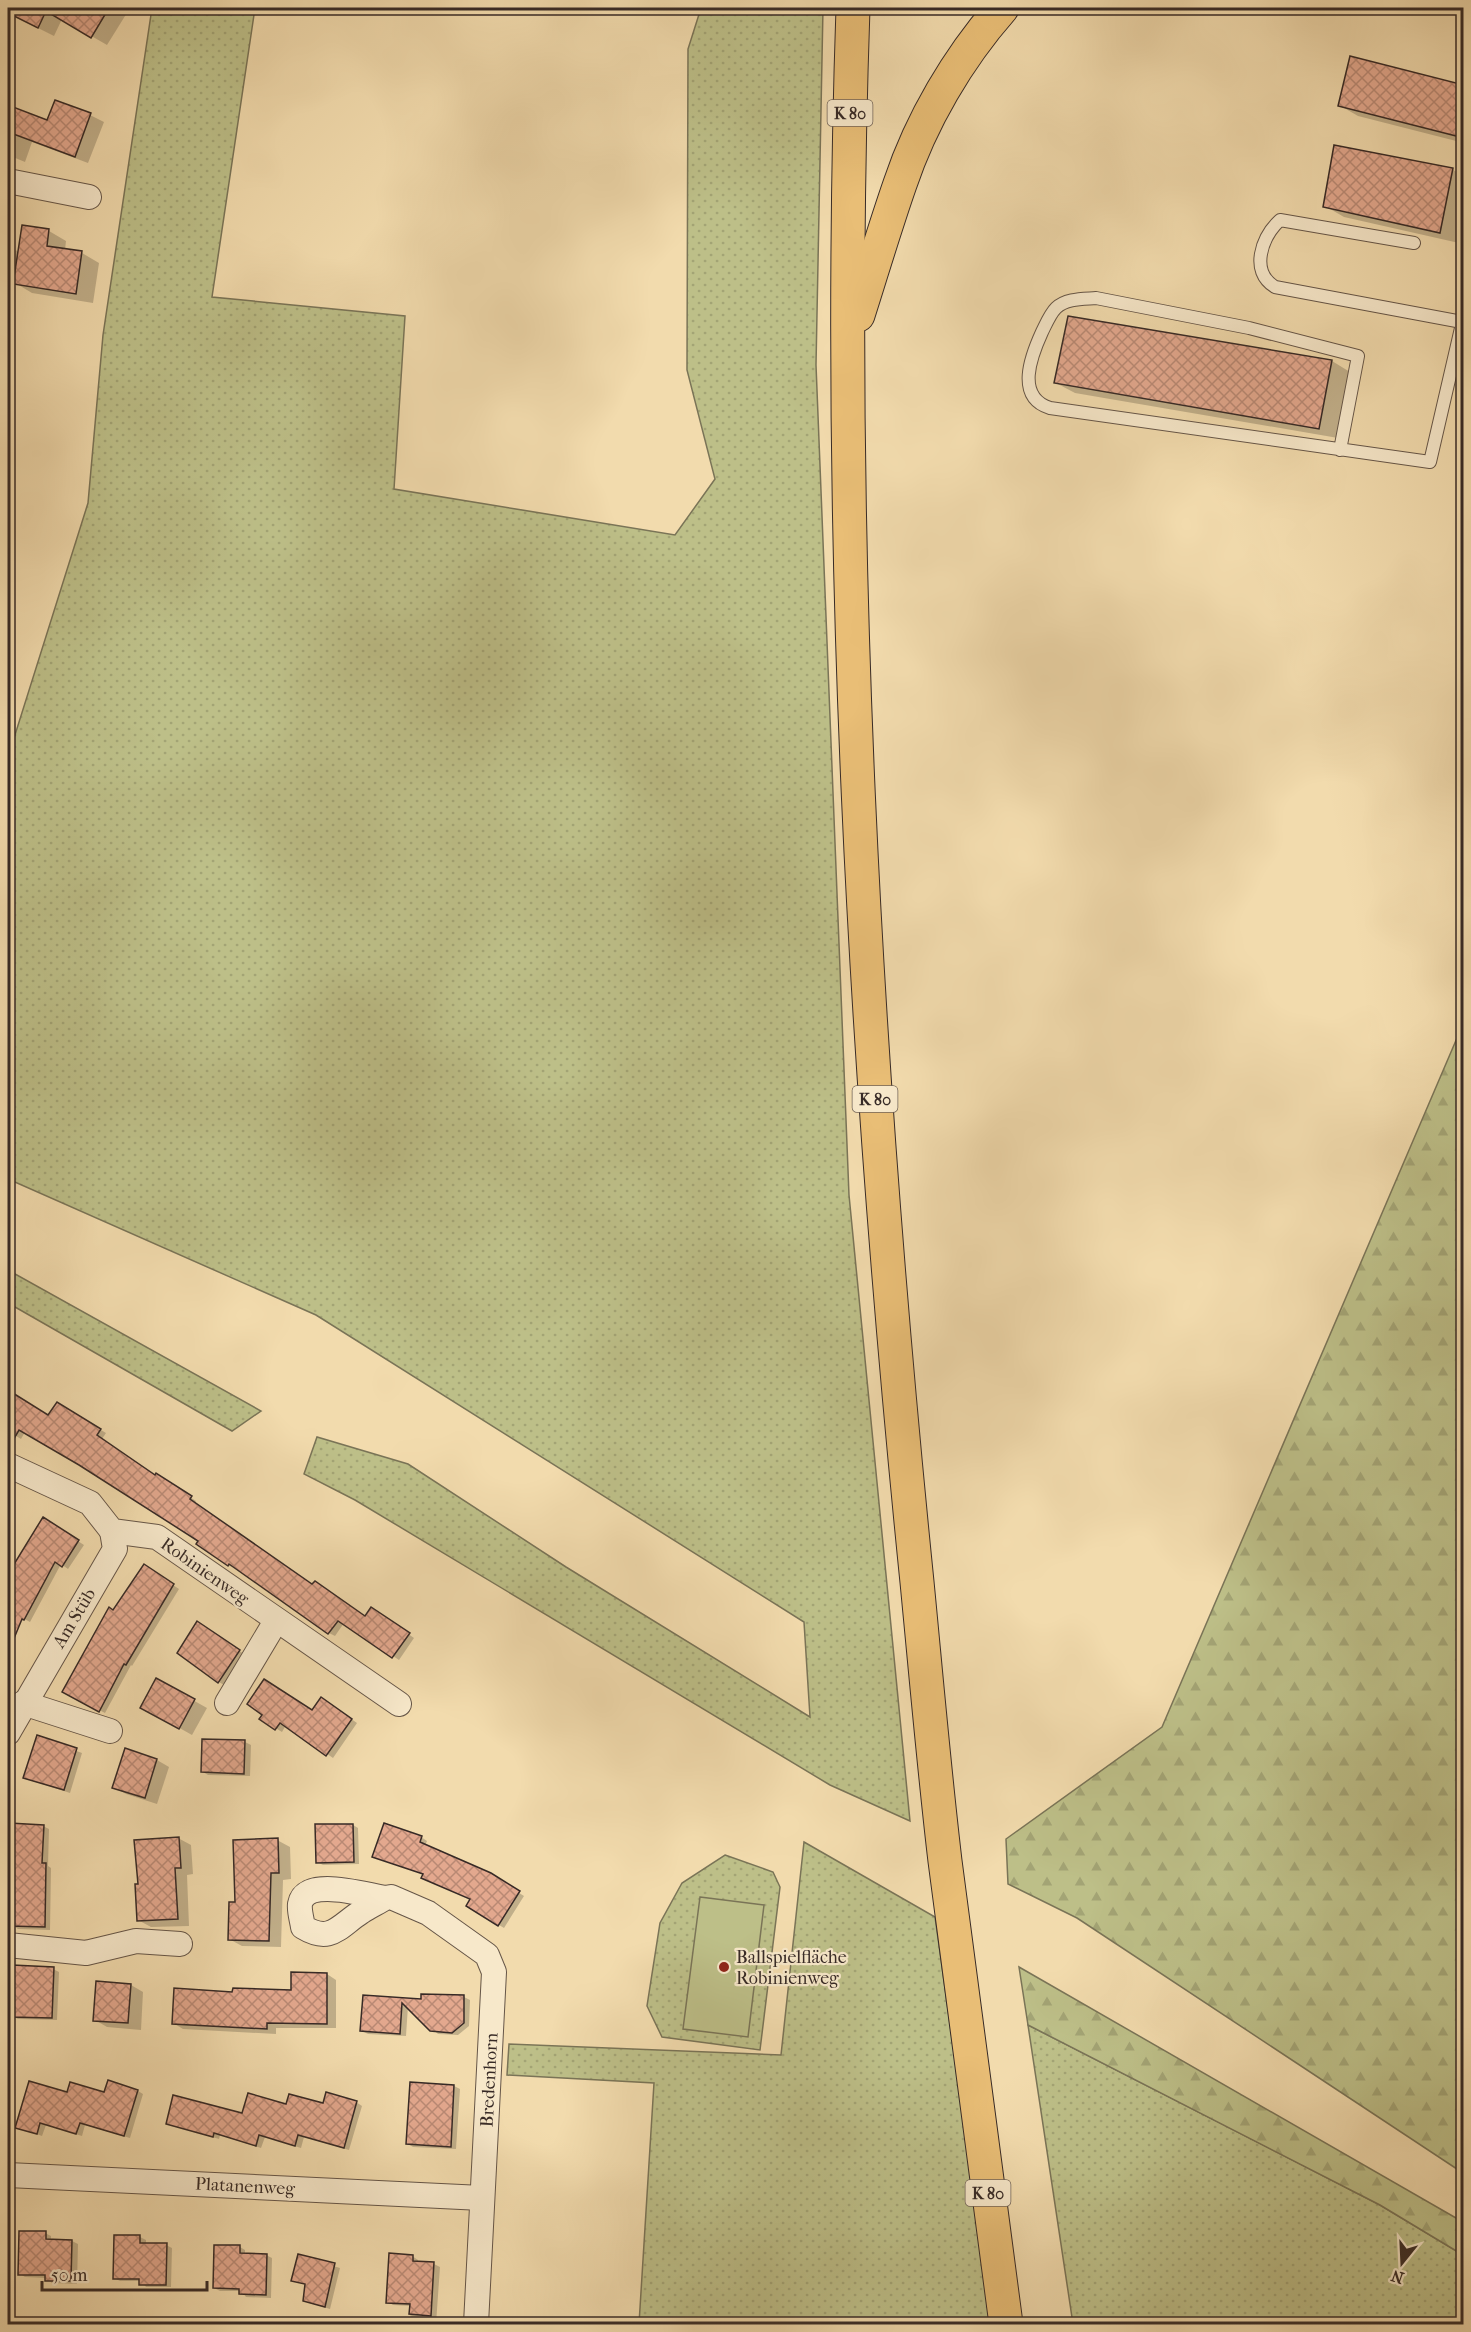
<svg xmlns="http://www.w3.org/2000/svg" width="1471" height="2332" font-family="'IM FELL French Canon',serif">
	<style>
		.grass { fill: url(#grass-dots); stroke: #7a7457; stroke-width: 1.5 }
		.forest { fill: url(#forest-firs); stroke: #7a7457; stroke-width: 1.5 }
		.garden { fill: #bdbf88; stroke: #7a7457; stroke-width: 1.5 }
		.shadow { fill: #0003 }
		.building { fill: url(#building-cross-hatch); stroke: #372a26; stroke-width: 1.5 }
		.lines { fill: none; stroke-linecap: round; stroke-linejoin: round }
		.lane-casing { stroke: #665648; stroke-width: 14 }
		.street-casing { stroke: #665648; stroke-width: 26 }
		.highway-casing { stroke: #372a26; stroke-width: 35 }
		.lane { stroke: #f7e8ca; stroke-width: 12 }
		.street { stroke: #f7e8ca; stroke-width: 24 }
		.highway { stroke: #e9be76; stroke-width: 33 }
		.poi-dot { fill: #8f2418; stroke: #f7e8ca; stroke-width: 2 }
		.labels { text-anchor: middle; stroke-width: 4.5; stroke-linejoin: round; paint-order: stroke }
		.shield { fill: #f7e8ca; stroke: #716357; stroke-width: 1.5 }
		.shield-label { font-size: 16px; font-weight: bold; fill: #372a26 }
		.street-label { font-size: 18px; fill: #372a26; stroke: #f7e8ca }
		.poi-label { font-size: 18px; fill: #372a26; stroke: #f7e8ca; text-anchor: start }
	</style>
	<defs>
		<pattern id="grass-dots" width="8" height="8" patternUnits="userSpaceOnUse" patternTransform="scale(1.5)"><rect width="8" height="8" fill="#bdbf88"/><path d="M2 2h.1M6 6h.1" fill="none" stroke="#a3a475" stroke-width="1.8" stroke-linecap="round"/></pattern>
		<pattern id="forest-firs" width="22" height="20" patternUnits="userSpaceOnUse" patternTransform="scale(1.5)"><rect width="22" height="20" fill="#bdbf88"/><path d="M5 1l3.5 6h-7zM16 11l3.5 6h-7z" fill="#a3a475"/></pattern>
		<pattern id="building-cross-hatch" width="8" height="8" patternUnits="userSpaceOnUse" patternTransform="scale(1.5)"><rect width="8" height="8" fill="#e3a88e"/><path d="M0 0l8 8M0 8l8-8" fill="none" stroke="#b98974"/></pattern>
	</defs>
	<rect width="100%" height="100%" fill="#f2dbad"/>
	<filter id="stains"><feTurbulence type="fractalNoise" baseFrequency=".00333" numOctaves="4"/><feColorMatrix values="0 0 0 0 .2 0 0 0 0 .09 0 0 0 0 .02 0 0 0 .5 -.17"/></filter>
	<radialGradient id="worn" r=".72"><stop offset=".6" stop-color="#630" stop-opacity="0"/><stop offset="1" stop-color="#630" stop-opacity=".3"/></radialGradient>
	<g class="grass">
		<path d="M152,8H255L212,297L405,316L394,489L675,535L715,479L687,370L688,49L701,8H823L816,365L849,1195L910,1821L830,1785L355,1500L304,1474L317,1437L408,1464L566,1567L810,1717L804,1622L316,1315L8,1179V757L88,503L103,335Z"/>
		<path d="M8,1270L261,1411L232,1431L8,1303Z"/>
		<path d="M804,1842L935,1917L992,2324H639L654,2083L507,2075L509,2044L781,2055Z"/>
		<path d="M725,1855L773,1872L780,1887L760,2050L662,2037L647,2006L660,1923L682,1883Z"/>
		<path d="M1028,2025L1380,2205L1463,2255V2324H1073Z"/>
	</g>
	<g class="forest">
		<path d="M1463,1024V2173L1077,1918L1008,1884L1006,1839L1162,1727Z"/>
		<path d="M1019,1967L1463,2222V2255L1380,2205L1028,2025Z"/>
	</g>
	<path class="garden" d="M700,1897L764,1905L748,2037L683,2029Z"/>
	<g class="shadow">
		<path d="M8,8H130L107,45L62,19L54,36L8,13Z"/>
		<path d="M1464,87V143L1358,116L1339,105Z"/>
		<path d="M56,102L90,115L104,122L88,163L32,142L25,162L8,155V107L48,122Z"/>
		<path d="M1335,147L1453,170L1464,176V222L1459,243L1344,217L1325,206Z"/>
		<path d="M49,231L66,241L65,250L82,253L99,263L93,303L32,293L17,284L8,283V249L19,251Z"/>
		<path d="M1332,361L1350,372L1338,438L1075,393L1056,383Z"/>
		<path d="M8,1392L49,1417L57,1404L106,1433L102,1439L196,1501L195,1503L313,1586L366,1618L377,1612L414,1638L399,1660L344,1623L335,1636L329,1633L235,1566L234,1568L228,1565L200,1541L80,1464L25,1432L21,1439L8,1431Z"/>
		<path d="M44,1519L84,1545L68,1569L61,1564L30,1622L8,1610V1578Z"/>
		<path d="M150,1570L179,1589L132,1666L131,1665L105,1713L64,1692L114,1612Z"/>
		<path d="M203,1626L244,1654L224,1685L219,1682Z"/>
		<path d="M8,1651L14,1654L8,1668Z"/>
		<path d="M157,1680L207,1708L192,1735L142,1707Z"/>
		<path d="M327,1702L357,1723L333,1758L286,1725L282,1732L261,1719L313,1712Z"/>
		<path d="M38,1737L82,1753L70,1793L30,1780Z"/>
		<path d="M245,1742L251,1745L250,1776L208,1775L203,1772Z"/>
		<path d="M126,1750L157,1760L169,1767L157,1804L126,1794L114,1787Z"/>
		<path d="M353,1825L358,1828L359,1864L323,1865L317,1862Z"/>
		<path d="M43,1826L49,1829L48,1866L51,1868L50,1930L18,1929L12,1925L13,1863L9,1861Z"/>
		<path d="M421,1837L427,1841L425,1846L490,1875L524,1896L504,1928L468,1906L472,1899L425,1874L380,1859Z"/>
		<path d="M178,1838L191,1845L193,1874L187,1875L189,1926L151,1927L138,1920Z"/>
		<path d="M277,1840L290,1847L291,1879L283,1880L281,1947L242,1946L229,1939L236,1904Z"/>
		<path d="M53,1969L59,1972L57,2020L18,2019L12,2016Z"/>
		<path d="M327,1974L336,1980V2028H276V2034L183,2029L173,2023L234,1994L293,1992Z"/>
		<path d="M131,1985L143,1992L141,2030L107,2027L95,2020Z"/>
		<path d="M364,1997L422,2001L464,1997L470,2000L469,2026L458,2035L438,2034L408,2006L406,2036L368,2034L362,2031Z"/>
		<path d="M411,2084L454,2086L460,2089L456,2149L413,2147L408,2144Z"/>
		<path d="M138,2091L143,2094L130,2138L85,2125L82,2136L46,2125L42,2136L17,2127L68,2094Z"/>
		<path d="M356,2102L362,2106L349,2150L304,2137L301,2148L265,2137L261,2148L220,2135L219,2139L168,2124Z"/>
		<path d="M45,2233L51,2236V2241H72L78,2244L77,2284L52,2283L46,2278L25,2277L20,2274Z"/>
		<path d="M140,2237L146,2240V2245H166L172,2248L171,2287H146L141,2281H120L114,2278Z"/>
		<path d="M240,2247L245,2250V2254L266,2255L272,2258L271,2298L246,2297L241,2291H220L214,2288Z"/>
		<path d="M299,2256L340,2268L330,2309L304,2301L307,2285L293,2280Z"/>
		<path d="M412,2256L418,2260V2263L434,2264L440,2267L436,2324H410L411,2306L393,2305L388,2302Z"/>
	</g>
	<g class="building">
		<path d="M8,8H109L91,38L46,11L38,28L8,13Z"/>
		<path d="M1350,56L1464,85V138L1338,106Z"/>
		<path d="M55,100L91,113L75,157L8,132V105L47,120Z"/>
		<path d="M1334,145L1453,168L1440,233L1323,207Z"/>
		<path d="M22,225L49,229L47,246L82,251L76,294L13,284Z"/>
		<path d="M1068,316L1332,360L1319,429L1054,383Z"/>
		<path d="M8,1390L48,1415L57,1402L101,1429L97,1435L155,1475L156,1473L192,1496L190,1499L312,1584L315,1581L365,1616L371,1607L410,1633L392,1658L338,1621L328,1634L229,1564L228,1566L196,1544L198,1541L79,1465L19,1430L8,1449Z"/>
		<path d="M43,1517L79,1540L62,1567L55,1562L24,1620L22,1619L8,1653V1574Z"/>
		<path d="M144,1564L174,1584L126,1665L124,1664L99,1712L62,1692L109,1607L113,1610Z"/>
		<path d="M197,1621L240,1650L218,1683L177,1653Z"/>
		<path d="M156,1678L195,1699L179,1729L140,1708Z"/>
		<path d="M264,1679L312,1710L321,1697L352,1719L326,1756L280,1723L275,1730L259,1719L262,1715L247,1704Z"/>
		<path d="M37,1735L77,1748L64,1790L23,1778Z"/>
		<path d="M202,1739L245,1740L244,1774L201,1772Z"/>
		<path d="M125,1748L157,1759L145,1798L112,1788Z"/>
		<path d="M9,1823L44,1825L42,1863H46L45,1927L10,1926L12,1862H8Z"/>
		<path d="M384,1823L422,1836L420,1842L491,1873L520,1891L498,1926L466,1906L470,1899L421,1878L423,1874L372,1857Z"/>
		<path d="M315,1824H353L354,1862L316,1863Z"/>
		<path d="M179,1837L181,1868H175L178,1919L137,1921L135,1884H138L134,1840Z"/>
		<path d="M278,1838L279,1873H271L269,1941L228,1940L229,1902H235L233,1840Z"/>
		<path d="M12,1965L54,1967L52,2018L10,2017Z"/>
		<path d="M291,1972L327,1973V2024L267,2023V2029L172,2024L174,1988L232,1992L233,1988L291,1990Z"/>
		<path d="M96,1981L131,1984L128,2023L93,2021Z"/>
		<path d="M421,1994L464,1995V2023L452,2033L430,2031L402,2003L400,2034L360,2031L363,1995L421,1999Z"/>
		<path d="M108,2080L138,2090L124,2136L80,2123L76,2134L40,2123L37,2134L15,2128L29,2081L67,2092L70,2082L104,2092Z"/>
		<path d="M410,2082L454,2085L451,2147L406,2144Z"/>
		<path d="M326,2092L357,2101L344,2148L298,2135L295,2146L259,2135L256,2146L214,2133L213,2137L166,2124L173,2095L242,2113L248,2093L286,2104L289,2094L323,2103Z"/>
		<path d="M19,2231H46V2239L72,2240L71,2281H45V2275H18Z"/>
		<path d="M114,2235H140V2243H167L166,2285H139V2279H113Z"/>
		<path d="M214,2245H240V2253L267,2254L266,2295L239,2294V2289L213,2288Z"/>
		<path d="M389,2253L413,2255V2261L434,2262L431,2316L409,2314L410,2304L386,2303Z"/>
		<path d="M298,2254L335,2263L325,2307L303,2301L305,2284L291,2281Z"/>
	</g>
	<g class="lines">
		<defs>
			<g id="lane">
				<path d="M1414,243L1280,220C1262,237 1249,271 1275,287L1462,322"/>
				<path d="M1340,450L1358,356L1249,328L1096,298C1084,299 1066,298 1056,308C1050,314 1046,324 1042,332C1031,356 1015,397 1050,408L1430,462L1464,315"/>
			</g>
			<g id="street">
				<path d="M8,181L89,197"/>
				<path d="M8,1465L90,1503L112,1531L157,1537L399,1704"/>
				<path d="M23,1703L110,1731"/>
				<path d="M227,1703L276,1621"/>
				<path d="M8,1733L115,1549L112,1531"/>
				<path d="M385,1898C377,1903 368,1907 361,1912C339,1926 331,1944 303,1927C302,1920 299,1911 300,1904C305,1876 365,1895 385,1898L391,1897L428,1913L487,1955L494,1972L476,2324"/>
				<path d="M8,1945L86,1953L136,1941L180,1944"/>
				<path d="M8,2175L482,2198"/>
			</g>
			<g id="highway">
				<path d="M853,8C835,533 864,1059 917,1582C926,1675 934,1768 945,1861C964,2016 985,2170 1006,2324"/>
				<path d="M858,315C872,271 885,227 900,184C921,121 958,58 1002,8"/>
			</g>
		</defs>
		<use href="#lane" class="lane-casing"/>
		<use href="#street" class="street-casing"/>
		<use href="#highway" class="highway-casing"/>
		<use href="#lane" class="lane"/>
		<use href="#street" class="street"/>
		<use href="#highway" class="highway"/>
	</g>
	<circle class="poi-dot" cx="724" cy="1967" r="6"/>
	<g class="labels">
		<g class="shield">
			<rect x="827.5" y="100" width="45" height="26" rx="4.5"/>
			<rect x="852.5" y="1086" width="45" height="26" rx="4.5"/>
			<rect x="965.5" y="2180" width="45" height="26" rx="4.5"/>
		</g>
		<g class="shield-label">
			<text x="850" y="119">K 80</text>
			<text x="875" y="1105">K 80</text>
			<text x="988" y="2199">K 80</text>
		</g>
		<g class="street-label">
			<text transform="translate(205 1571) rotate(35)" y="6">Robinienweg</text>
			<text transform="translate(74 1618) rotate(-59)" y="6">Am Stüb</text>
			<text transform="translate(489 2080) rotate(-87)" y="6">Bredenhorn</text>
			<text transform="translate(245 2186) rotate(3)" y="6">Platanenweg</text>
		</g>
		<g class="poi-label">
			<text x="736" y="1963">Ballspielfläche<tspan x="736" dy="21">Robinienweg</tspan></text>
		</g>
	</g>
	<rect width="1471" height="2332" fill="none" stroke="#f2dbad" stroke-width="30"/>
	<rect x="9" y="9" width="1453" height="2314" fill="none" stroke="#372a26" stroke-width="3"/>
	<rect x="15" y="15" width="1441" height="2302" fill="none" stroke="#372a26" stroke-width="1.5"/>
	<g transform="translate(1402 2263) rotate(198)" stroke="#f7e8ca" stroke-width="4.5" paint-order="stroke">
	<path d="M0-4.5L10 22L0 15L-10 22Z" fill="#372a26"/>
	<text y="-9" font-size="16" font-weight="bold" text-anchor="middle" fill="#372a26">N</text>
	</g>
	<path d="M42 2281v9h165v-9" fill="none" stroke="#372a26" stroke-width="3"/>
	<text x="51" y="2281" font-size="18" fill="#372a26" stroke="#f7e8ca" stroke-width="4.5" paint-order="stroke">50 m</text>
	<rect width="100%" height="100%" filter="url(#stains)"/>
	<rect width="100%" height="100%" fill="url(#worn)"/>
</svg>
